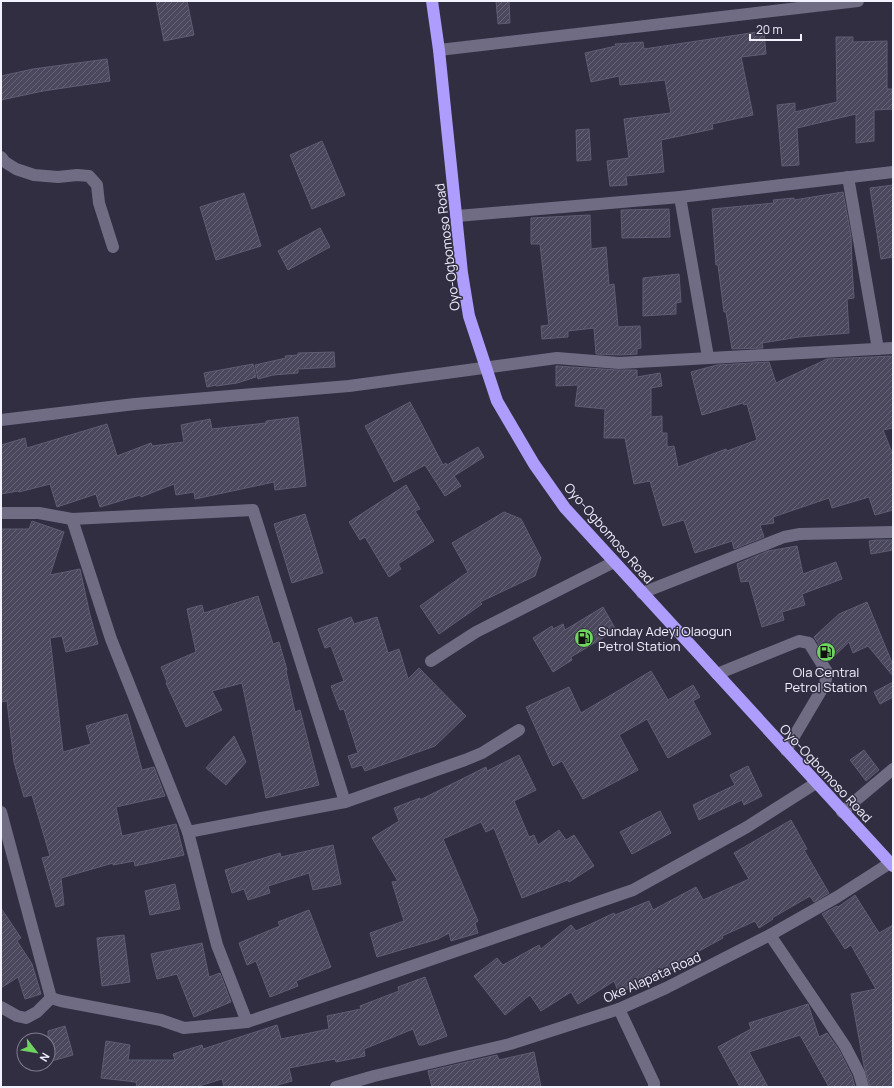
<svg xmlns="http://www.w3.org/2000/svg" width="894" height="1088" font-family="Manrope,sans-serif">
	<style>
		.building { fill: url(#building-hatch); stroke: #5f5c73 }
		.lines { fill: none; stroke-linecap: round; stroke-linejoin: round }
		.minor { stroke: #6f6c84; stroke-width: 12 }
		.highway { stroke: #ae9dfc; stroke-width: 12 }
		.labels { text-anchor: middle; stroke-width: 3; stroke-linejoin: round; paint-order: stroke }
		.street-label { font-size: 13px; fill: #f2f1ff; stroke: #312e42 }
		.poi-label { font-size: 13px; fill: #f2f1ff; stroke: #312e42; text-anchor: start }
	</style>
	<defs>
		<pattern id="building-hatch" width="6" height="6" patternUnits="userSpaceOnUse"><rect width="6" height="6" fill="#4b485e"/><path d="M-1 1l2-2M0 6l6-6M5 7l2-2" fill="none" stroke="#656376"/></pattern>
	</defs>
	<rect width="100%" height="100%" fill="#312e42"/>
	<g class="building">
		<path d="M156,1H187L194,35L164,41Z"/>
		<path d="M496,1H509L510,23L498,24Z"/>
		<path d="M764,31L766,54L741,57L753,115L712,124L713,129L661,140L664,172L626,176L627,185L610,186L607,161L629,158L624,119L671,113L665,80L620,85L619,76L591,82L585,53L616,46L615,44L643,42L644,49Z"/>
		<path d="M836,37H853V42L887,41V89H892L893,109L874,110V141L856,143V114L797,128L799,165L782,166L777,105L795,103V112L837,102Z"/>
		<path d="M107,59L110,81L43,91L1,100V76L33,69Z"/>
		<path d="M589,129L591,160L577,161L576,130Z"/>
		<path d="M322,141L345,195L312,209L290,155Z"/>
		<path d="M893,185V257L881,259L870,188Z"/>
		<path d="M843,192L851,236L852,267L854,298L847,299L849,333L799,337L762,343L763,348L732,349L726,312H724L718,265H716L712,209L774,203L773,200L794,198V200Z"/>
		<path d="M244,193L261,246L216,260L200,207Z"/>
		<path d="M669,209L670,237L622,238L621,210Z"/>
		<path d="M590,215L591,249L606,247L609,285L614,284L618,327L640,326L641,348L637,349V354L619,355L596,354L594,328L568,331V337L542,339L541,326L549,325L540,244H531V218Z"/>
		<path d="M320,228L330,247L288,270L278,251Z"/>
		<path d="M679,274L681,302L676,303V314L643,316V278Z"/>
		<path d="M334,352L335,367L298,369V373L273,375L258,379L255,365L286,358L285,356L298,355V353Z"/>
		<path d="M893,356V428L883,430L893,455V510L875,515L869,497L832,508L829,498L773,517L774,523L760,525L764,537L734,549L732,541L695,553L684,520L663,526L650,481L634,484L625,438H604L605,409L575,406L578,385L556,386V366L618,370H637V377L660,373L662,386L651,388V417L662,416V433H667V447L674,446L678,467L726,449L727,451L757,440L747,404L744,405L743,403L702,415L691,372L717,365L769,362L776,383L827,359Z"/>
		<path d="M253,364L256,377L237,383L216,386V385L207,387L204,373Z"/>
		<path d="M410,402L443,465L446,463L447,465L478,447L484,457L454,476L461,486L445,496L425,465L394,482L365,426Z"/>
		<path d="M298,417L306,486L275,490L274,482L195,499L194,492L176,495L174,484L141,497L140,495L100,507L96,494L57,507L50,484L19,492L18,491L1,494V445L25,438L27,448L107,424L117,456L151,443L152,446L184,442L181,425L210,419L212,429L266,423V421Z"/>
		<path d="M406,485L420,509L415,511L434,541L398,564L401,569L389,577L365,537L360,540L349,522Z"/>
		<path d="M504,512L521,519L541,558L535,576L480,602L482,604L439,634L420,606L468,572L452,543Z"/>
		<path d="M305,514L323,573L292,583L274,524Z"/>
		<path d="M32,521L64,532L50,575L80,569L90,615L98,644L66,652L62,636L50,638L63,752L91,744L86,726L127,714L142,770L154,767L165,796L116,807L122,836L176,824L184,855L135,866L134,861L113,865V863L61,878L64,905L56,907L42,858L50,856L32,795L24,797L14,762L7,701L1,702V529H29Z"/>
		<path d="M876,540H893V550L871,554L869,541Z"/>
		<path d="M797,546L803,574L836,562L842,579L802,594L805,605L782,612L784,620L762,627L749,581L741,582L737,564L768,551Z"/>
		<path d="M258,596L273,644L279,642L287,670L286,671L295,712L300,710L319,785L266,798L242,683L212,691L222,710L186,727L166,683L167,682L161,667L196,652L187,609L202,605L204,613Z"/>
		<path d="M867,602L893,665V676L868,646L853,653L849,642L829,661L814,637L839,614Z"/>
		<path d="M603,607L616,630L571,657L572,660L553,672L533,638L552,626L553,629L563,624L565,630Z"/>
		<path d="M351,617L354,624L377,617L388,653L399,649L408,679L419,668L466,716L435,746L365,771L362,765L352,768L348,756L358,753L344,709L340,710L331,686L344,681L331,646L325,648L318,629Z"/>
		<path d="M651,671L668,700L693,685L700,697L693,701L711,734L668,758L647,719L619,735L638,770L583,799L562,761L553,766L526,707L569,687L581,713Z"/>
		<path d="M893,682V697L880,704L874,692Z"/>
		<path d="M234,736L246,762L226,785L206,768Z"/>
		<path d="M864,750L879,770L866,781L850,760Z"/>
		<path d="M519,755L536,790L514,801L529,837L534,835L538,845L559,830L566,840L574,835L594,866L569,882L568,880L522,898L494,828L486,832L481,822L443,839L478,921L475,923L478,933L451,941L449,933L438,939L377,957L370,933L404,921L392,882L398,881L372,838L399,821L394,808L420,798V800L486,767L487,771Z"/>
		<path d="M748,766L762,796L744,805L742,800L699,820L693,805L735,785L730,775Z"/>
		<path d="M660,811L671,833L632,854L620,832Z"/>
		<path d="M791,820L807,849L804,850L829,893L814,902L810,896L772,918L773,919L759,928L755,921L722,936L723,938L677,963L678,968L645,976L646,980L619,993L614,981L578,1004L571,992L541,1011L530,995L505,1015L474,976L497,958L503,965L539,945L541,949L571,925L576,931L614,913L615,915L649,901L653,910L696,887L703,900L749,879L734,853Z"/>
		<path d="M333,845L341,884L313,890L309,873L268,886L270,893L248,900L244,889L232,893L225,870L280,853L281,857Z"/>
		<path d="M175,884L180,909L150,915L145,891Z"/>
		<path d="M855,895L879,933L893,925V1087H870L864,1066L851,994L876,989L851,945L845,949L822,914L837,906L838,907Z"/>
		<path d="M1,908L21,938L17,941L32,964L41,994L25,999L18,977L1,988Z"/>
		<path d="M309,910L331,967L296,981L298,986L270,997L256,961L247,965L239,943L280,926L278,922Z"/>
		<path d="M124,935L130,982L102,986L97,938Z"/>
		<path d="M202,943L209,977L220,973L231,1002L194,1017L177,974L157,979L151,954Z"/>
		<path d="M425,977L447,1036L423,1045H419L413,1029L364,1049L365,1056L336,1062L335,1059L289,1068L292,1081L271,1087H224L222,1079L196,1087H137L136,1082L101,1078L106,1041L130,1045L128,1060H175L173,1054L202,1045L203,1049L277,1025L281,1039L329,1029L327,1016L361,1009L360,1006L399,991L398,987Z"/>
		<path d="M808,1004L819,1037L827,1033L839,1050L852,1076L855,1087H829L800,1035L749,1052L768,1087H740L718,1047L751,1029L749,1023Z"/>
		<path d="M65,1026L73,1055L48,1062V1031Z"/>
		<path d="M534,1052L541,1087H432L428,1071L497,1055L499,1060Z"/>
	</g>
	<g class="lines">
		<g class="minor">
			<path d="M439,50L858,1"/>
			<path d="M1,157L5,162L16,169L34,175L58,177L77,175L89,176L97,185L99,203L113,247"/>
			<path d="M848,177L878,349"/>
			<path d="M680,197L708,357"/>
			<path d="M457,216L680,197L893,172"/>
			<path d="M1,420L135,404L349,386L557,358L619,363L893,348"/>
			<path d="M1,513H39L72,519L253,510L345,802"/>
			<path d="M72,519L111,639L188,832L345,802L465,760L482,753L519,730"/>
			<path d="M642,593L784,537L800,534L893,532"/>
			<path d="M431,661L476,632L614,562"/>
			<path d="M717,674L799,641L809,643L827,672L825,684L786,750"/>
			<path d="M1,812L51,998L61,1001L161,1020L184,1028L247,1022L360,984L633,890L747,827L816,783"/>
			<path d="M842,812L893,769"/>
			<path d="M188,832L217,945L247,1022"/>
			<path d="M770,935L845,1046L859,1073L863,1087"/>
			<path d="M1,1007L17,1016L26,1018L37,1012L51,998"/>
			<path d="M619,1009L654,1083V1087"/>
			<path d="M336,1087L374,1076L510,1044L619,1009L666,988L770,935L837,897L890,863"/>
		</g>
		<path class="highway" d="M432,1L439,50L462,273L469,316L497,401L534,464L565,508L893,866"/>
	</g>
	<defs>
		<symbol id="fuel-disc" viewBox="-11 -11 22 22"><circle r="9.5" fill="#6fd35f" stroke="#312e42"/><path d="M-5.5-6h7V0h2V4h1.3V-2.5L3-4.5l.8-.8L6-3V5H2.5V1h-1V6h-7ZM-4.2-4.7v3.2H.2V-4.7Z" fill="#111"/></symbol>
	</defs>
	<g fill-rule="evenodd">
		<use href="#fuel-disc" x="573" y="627" width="22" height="22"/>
		<use href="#fuel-disc" x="815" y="641" width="22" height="22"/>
	</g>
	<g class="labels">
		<g class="street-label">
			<text transform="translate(447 247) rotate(-97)" y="5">Oyo-Ogbomoso Road</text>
			<text transform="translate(609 533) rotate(49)" y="5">Oyo-Ogbomoso Road</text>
			<text transform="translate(826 773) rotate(47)" y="5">Oyo-Ogbomoso Road</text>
			<text transform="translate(652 977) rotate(-24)" y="5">Oke Alapata Road</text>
		</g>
		<g class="poi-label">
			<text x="598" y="636">Sunday Adeyi Olaogun<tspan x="598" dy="15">Petrol Station</tspan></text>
			<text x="826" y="677" text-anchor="middle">Ola Central<tspan x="826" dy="15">Petrol Station</tspan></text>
		</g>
	</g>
	<rect width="894" height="1088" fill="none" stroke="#f2f1ff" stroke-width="4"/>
	<g transform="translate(36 1052) rotate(121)"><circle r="19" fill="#312e42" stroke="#7e7c8e"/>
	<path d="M0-3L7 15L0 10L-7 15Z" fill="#6fd35f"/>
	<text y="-6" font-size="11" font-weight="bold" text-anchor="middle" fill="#f2f1ff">N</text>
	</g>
	<path d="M750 34v6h51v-6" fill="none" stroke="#f2f1ff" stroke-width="2"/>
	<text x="756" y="34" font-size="12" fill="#f2f1ff" stroke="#312e42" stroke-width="3" paint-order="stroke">20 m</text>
</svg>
